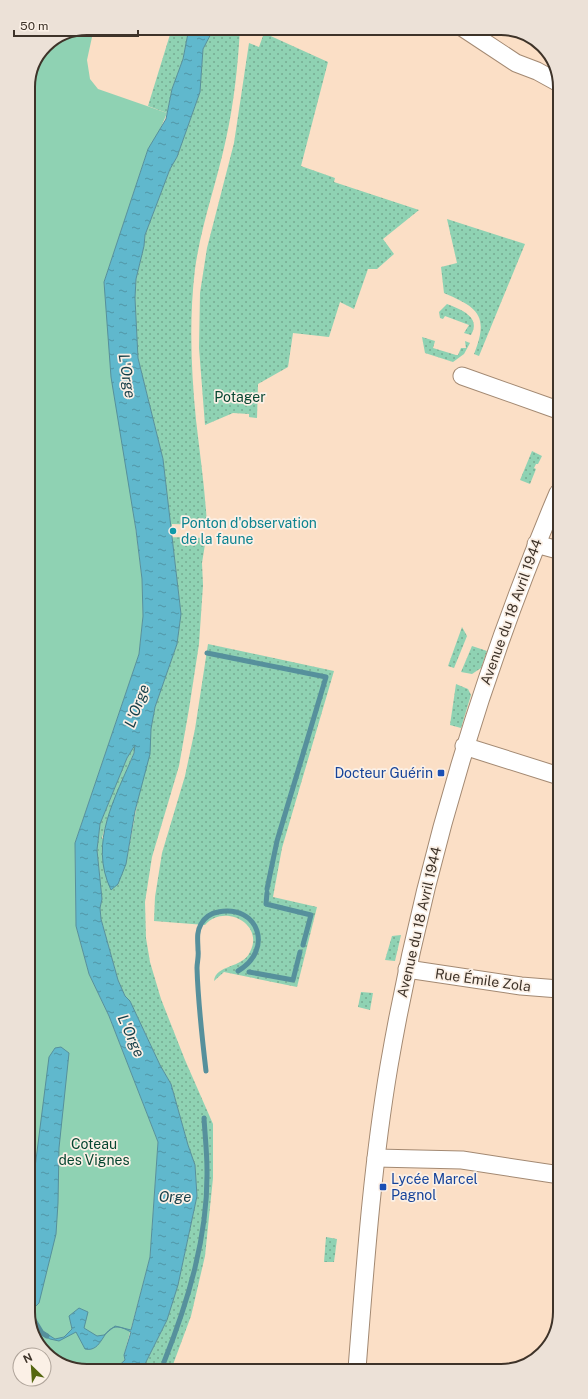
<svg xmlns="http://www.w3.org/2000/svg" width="588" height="1399" font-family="'Public Sans',sans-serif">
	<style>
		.grass { fill: url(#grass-dots) }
		.park { fill: #8fd2b3 }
		.water { fill: url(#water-ripples); stroke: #56909c }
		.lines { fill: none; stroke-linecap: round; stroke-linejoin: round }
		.stream { stroke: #56909c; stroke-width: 5 }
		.minor-casing { stroke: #a38972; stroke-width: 19 }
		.minor { stroke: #fff; stroke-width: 17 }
		.culture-dot { fill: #0f9aa8; stroke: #fbf0e6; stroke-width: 1.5 }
		.transit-dot { fill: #1a4fb4; stroke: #fbf0e6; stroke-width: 1.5 }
		.labels { text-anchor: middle; stroke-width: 3.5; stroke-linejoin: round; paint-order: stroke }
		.park-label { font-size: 14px; fill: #064631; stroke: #fbf0e6 }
		.culture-label { font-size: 14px; fill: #0d838f; stroke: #fbf0e6; text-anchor: start }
		.street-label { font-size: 14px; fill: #3e3329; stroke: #fbf0e6 }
		.transit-label { font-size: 14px; fill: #164399; stroke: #fbf0e6; text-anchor: end }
		.water-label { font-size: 15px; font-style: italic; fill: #153e48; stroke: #fbf0e6 }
		.rim { fill: none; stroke: #3e3329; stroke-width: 2 }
	</style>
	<defs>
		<pattern id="grass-dots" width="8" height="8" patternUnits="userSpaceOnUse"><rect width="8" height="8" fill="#8fd2b3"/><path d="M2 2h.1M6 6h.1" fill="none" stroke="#76ab92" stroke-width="1.8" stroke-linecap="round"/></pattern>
		<pattern id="water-ripples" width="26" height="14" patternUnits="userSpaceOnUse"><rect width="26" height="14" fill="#60b8cd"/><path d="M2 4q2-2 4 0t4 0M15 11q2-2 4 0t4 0" fill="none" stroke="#5196a6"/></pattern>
	</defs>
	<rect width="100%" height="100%" fill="#fbdfc6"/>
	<g class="grass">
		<path d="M172,28H189L183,59L172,89L167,113L148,106Z"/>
		<path d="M214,28H240C238,65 234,103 226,139C217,182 201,225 195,269C189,319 191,369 196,420C200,455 205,489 207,525L172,524V537L206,538L202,563L203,585L199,644L189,709L179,766L152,857L145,902L146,938L150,962L161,999L185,1060L213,1124V1178L205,1256L191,1316L171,1370H142L167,1320L178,1285L197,1196L195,1165L188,1145L171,1084L160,1065L130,1001L125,996L118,980L101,919L100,908L102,899L97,850L100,824L127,758L136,743L134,752L108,817L102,838L126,864L155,707L177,644L181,614L163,459L138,358L135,298L136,279L144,246L145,235L170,169L177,157L200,92L203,49Z"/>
		<path d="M264,33L328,62L301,166L335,178L334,182L419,210L383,239L394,254L377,269H368L354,309L340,302L329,337L293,333L288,367L258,384L257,418L249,417V414L233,413L205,425L199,348L200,293L207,248L234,143L249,43L259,47Z"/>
		<path d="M447,219L525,244L479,356L474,354C489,316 479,308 444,293L441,267L457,263Z"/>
		<path d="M447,304C460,309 482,317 471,335L464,333L469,325L445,316L443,319L440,318L439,312Z"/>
		<path d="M422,337L435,341L433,348L456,355H458L461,348H466L465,341L470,343L464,354L453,362L425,353Z"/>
		<path d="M532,451L542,456L538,464H536L534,468L536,469L530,484L520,480Z"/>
		<path d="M462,627L467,636L454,668L448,666Z"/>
		<path d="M208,644L334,671L282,848L273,897L317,907L297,987L224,972L214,981C216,964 242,969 250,952C265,924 224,903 205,925L154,921L155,897L162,853L185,776L195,729Z"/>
		<path d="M472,646L487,651L481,668L472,674L461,672Z"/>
		<path d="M456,684L468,689L471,695L461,728L450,725Z"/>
		<path d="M401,935L395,961L385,960L392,936Z"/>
		<path d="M361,992L373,993L370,1010L358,1007Z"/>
		<path d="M326,1237L337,1239L334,1262H324Z"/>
	</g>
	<path class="park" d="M87,28H94L87,60L90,79L98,89L167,113L159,132L148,149L104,282L142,579L143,616L139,654L75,843L76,926L89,974L109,1016L158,1142L150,1257L124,1355L125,1360L113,1371H83L51,1359L31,1331L28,83L45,45Z"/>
	<g class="water">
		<path d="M189,28H214L203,49L200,92L177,157L170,169L145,235L144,246L136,279L135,298L138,358L163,459L181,614L177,644L155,707L151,729L150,754L135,811L126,864L118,884L111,890C88,842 116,797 134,753L135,745L127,758L100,824L97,850L102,899L100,908L101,919L118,980L125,996L130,1001L160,1065L171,1084L188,1145L195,1165L197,1196L178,1285L167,1320L142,1370L113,1371L125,1360L124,1355L131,1332C127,1330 122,1327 118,1327C102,1326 103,1353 85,1349L76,1332L59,1341L50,1339L41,1334L44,1332L55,1339L64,1337L72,1329L69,1316L79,1308L88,1312L84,1328L97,1336L104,1335L115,1326L131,1330L150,1257L158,1142L109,1016L89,974L76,926L75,843L139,654L143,616L142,579L136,530L111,377L104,282L148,149L166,119L172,89L183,59Z"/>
		<path d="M61,1047L69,1053L59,1148L58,1203L56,1234L39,1303L31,1311V1199L49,1057L55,1048Z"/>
	</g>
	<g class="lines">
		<g class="stream">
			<path d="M207,653L326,677L277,841L267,889"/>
			<path d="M267,893L266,904L311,915L303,945"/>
			<path d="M249,972L293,980L300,952"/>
			<path d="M206,1071C202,1037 198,1003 197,968C197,962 199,956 198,950C198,941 196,933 201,924C204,918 211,913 218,912C259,904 274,950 238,971"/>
			<path d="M31,1315L42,1333L47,1336"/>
			<path d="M164,1362C188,1302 208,1236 207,1170C207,1153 205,1135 204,1118"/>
		</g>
		<defs>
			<g id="minor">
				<path d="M463,28L516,63L537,71L557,82"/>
				<path d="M462,376L558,410"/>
				<path d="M536,544L558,550"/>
				<path d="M464,746L559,776"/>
				<path d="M407,969L521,986L559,989"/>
				<path d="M376,1158L462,1160L560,1175"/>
				<path d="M357,1369C365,1268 372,1167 389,1066C423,869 480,677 558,493"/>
			</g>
		</defs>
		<use href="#minor" class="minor-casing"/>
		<use href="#minor" class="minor"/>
	</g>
	<circle class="culture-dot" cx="173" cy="531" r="4"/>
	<g class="transit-dot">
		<rect x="437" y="769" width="8" height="8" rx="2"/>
		<rect x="379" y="1183" width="8" height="8" rx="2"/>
	</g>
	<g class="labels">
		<g class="park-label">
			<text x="240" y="402">Potager</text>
			<text x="94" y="1149">Coteau<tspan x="94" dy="16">des Vignes</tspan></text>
		</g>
		<g class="culture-label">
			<text x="181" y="528">Ponton d'observation<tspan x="181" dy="16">de la faune</tspan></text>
		</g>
		<g class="street-label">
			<text transform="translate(511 612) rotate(-70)" y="5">Avenue du 18 Avril 1944</text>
			<text transform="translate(419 922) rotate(-77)" y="5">Avenue du 18 Avril 1944</text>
			<text transform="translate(483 980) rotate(8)" y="5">Rue Émile Zola</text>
		</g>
		<g class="transit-label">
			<text x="433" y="778">Docteur Guérin</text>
			<text x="391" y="1184" text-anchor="start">Lycée Marcel<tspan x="391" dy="16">Pagnol</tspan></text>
		</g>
		<g class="water-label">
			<text transform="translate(127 376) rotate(81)" y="5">L'Orge</text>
			<text transform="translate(137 706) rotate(-69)" y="5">L'Orge</text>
			<text transform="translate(131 1036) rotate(66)" y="5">L'Orge</text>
			<text x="175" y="1202">Orge</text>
		</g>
	</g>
	<path d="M0 0H588V1399H0ZM87 35H501A52 52 0 0 1 553 87V1312A52 52 0 0 1 501 1364H87A52 52 0 0 1 35 1312V87A52 52 0 0 1 87 35Z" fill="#ece1d7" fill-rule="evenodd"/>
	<path class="rim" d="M87 35H501A52 52 0 0 1 553 87V1312A52 52 0 0 1 501 1364H87A52 52 0 0 1 35 1312V87A52 52 0 0 1 87 35Z"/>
	<g transform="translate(32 1367) rotate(335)"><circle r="19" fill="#fbf0e6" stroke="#afa49a"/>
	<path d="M0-3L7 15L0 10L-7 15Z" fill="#566710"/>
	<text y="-6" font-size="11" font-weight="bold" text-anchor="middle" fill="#3e3329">N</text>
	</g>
	<path d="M14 30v6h124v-6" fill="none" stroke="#3e3329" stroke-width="2"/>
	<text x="20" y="30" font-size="12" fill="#3e3329" stroke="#fbf0e6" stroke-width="3" paint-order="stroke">50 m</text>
</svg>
